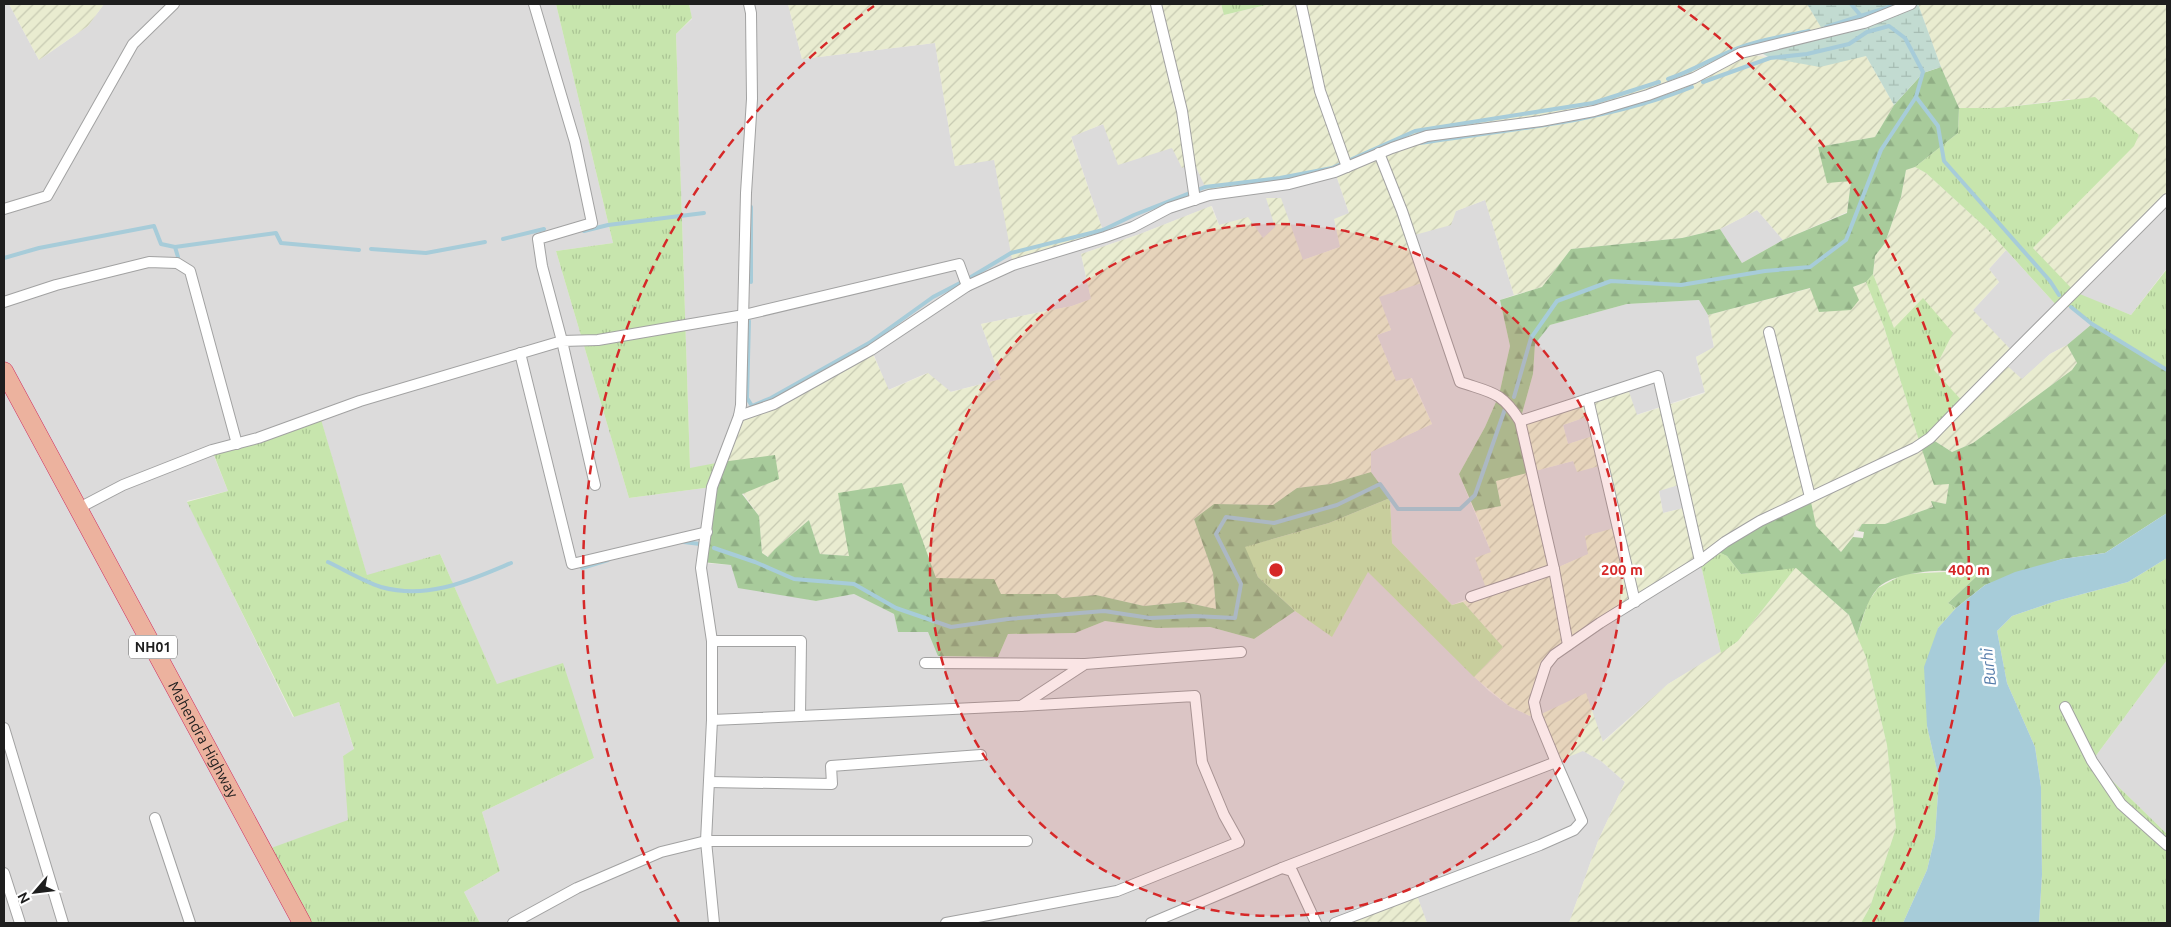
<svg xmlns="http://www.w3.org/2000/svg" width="2171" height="927" font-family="Ubuntu,sans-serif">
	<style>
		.residential { fill: #dcdbdb }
		.farmland { fill: url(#farmland-furrows); fill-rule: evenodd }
		.grass { fill: url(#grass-tufts) }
		.forest { fill: url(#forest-firs) }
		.wetland { fill: url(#wetland-marsh) }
		.water { fill: #a7ccd9 }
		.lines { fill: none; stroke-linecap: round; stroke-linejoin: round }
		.stream { stroke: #a7ccd9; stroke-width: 4 }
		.minor-casing { stroke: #a2a2a2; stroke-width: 12 }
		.trunk-casing { stroke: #cf2e60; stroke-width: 19 }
		.minor { stroke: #fff; stroke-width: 10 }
		.trunk { stroke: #ecb29e; stroke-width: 18 }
		.ring { fill: none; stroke: #d62828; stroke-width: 2.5; stroke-dasharray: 9 6 }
		.labels { text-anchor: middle; stroke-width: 5; stroke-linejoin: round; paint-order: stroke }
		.shield { fill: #fff; stroke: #626262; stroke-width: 1 }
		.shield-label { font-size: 14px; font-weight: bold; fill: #1e1e1e }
		.street-label { font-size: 15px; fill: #1e1e1e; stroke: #fff }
		.water-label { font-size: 16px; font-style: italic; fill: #5078a8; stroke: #fff }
		.centre { fill: #d62828; stroke: #fff; stroke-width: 2.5 }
		.ring-label { font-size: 15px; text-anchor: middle; font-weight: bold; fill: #d62828; stroke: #fff; stroke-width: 5; stroke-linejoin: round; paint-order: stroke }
	</style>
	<defs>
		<pattern id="farmland-furrows" width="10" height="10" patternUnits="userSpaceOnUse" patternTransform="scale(1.25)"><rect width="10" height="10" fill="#e9ecd0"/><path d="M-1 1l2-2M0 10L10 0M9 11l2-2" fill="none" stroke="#c7cab2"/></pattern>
		<pattern id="grass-tufts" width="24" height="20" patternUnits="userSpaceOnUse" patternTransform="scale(1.25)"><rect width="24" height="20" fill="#c7e5ad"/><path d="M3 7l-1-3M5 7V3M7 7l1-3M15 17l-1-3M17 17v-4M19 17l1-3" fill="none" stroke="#aac494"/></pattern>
		<pattern id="forest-firs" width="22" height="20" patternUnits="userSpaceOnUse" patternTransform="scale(1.25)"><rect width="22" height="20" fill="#a8cb9b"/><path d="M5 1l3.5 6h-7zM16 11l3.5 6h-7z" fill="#90ae85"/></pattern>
		<pattern id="wetland-marsh" width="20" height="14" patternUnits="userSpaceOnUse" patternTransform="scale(1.25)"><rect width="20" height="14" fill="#c2dbd1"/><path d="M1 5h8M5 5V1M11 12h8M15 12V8" fill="none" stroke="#a6bcb3"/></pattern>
	</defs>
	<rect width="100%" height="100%" fill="#eeebe4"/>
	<g class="residential">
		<path d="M4,4H9L39,60L88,26L104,4H556L613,243L556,251L629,498L712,487L702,563L732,565L797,597L816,601L854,594L894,614L898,632H928L939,656L998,657L1008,634L1075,633L1105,621L1156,628L1210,627L1254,639L1295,611L1332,636L1368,571L1489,691L1509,706L1530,716L1546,665L1700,561L1721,653L1668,684L1602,742L1583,751L1601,761L1625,782L1598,841L1569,923H1427L1416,893L1335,923H480L464,892L500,871L482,812L594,758L497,685L440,554L367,576L320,417L212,451L228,491L187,501L293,717L339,702L354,750L343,756L349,820L302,923H4Z"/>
		<path d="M689,4H788L802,59L935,43L955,166L994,159L1105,237L1071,136L1104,124L1172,148L1194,163L1335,172L1349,213L1340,247L1303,260L1275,228L1263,238L1219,225L1212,206L1140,234L1081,254L1091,299L1072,306L981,324L1001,379L950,392L927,373L888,390L872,350L721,462L690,469L676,34L692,19Z"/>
		<path d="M2167,199V268L2131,315L2075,293Z"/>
		<path d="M1485,200L1514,295L1500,300L1510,346L1499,395L1485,427L1459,474L1491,552L1487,591L1452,605L1392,543L1390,498L1371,472L1370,452L1432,424L1412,378L1396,381L1377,335L1391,330L1378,297L1410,236L1456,211Z"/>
		<path d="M1757,210L1783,240L1742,263L1720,229Z"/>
		<path d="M2006,250L2058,307H2071L2092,324L2067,345L2050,354L2022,380L2003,362L1973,310L1999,282L1989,269Z"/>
		<path d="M1699,300L1708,315L1714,348L1696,357L1705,392L1636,415L1627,386L1520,421L1533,374L1535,343L1550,325L1627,304Z"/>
		<path d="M1592,415L1596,435L1568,444L1563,425Z"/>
		<path d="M1573,461L1603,465L1618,527L1589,554L1554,569L1531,472Z"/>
		<path d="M1682,484L1688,507L1663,513L1659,490Z"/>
		<path d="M2167,660V834L2092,761Z"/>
	</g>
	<g class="farmland">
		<path d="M9,4H104L88,26L39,60Z"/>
		<path d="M788,4H1221L1224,15L1270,4H1807L1825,33L1742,53L1795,62L1866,56L1894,105L1875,137L1818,147L1851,181L1847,212L1783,240L1757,210L1720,229L1682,238L1571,249L1542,287L1514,295L1485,200L1456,211L1451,225L1411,236L1425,282L1379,297L1391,330L1377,335L1396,381L1411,378L1432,424L1371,452V472L1330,484L1297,488L1273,505L1214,504L1194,519L1213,573L1216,609L1184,602L1144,606L1096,595L1062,598L1057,594H1001L956,579L936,578L849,556L820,554L809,520L775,549L769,557L762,553L759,516L721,462L739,416L774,404L871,350L889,390L928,373L951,392L1001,379L981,324L1072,306L1091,299L1081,254L1140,234L1211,206L1219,225L1248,217L1263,238L1275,227L1266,198H1281L1303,260L1340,247L1334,219L1349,213L1335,172L1209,195L1194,163L1182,168L1172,148L1118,165L1103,124L1071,137L1105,237L1013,265L994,160L955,166L935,43L802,59Z"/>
		<path d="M1918,4H2167V199L2075,293L2033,248L2133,146L2139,135L2069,99L1998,108H1959L1941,67Z"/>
		<path d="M1915,167L1926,173L1987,229L2006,250L1989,269L1999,282L1973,310L2013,352L2003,362L2022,379L2050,354L2067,345L2077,363L2072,370L1973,443L1952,452L1930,438L1894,329L1873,274L1875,256L1885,243L1901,197L1906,170Z"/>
		<path d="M1866,282L1884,327L1920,444L1949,484L1947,504L1931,502L1933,507L1885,524H1862L1858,531L1855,530L1853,537L1841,552L1815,526L1810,497L1568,645L1541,677L1537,716L1586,693L1603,742L1668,684L1738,641L1796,567L1849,615L1866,657L1887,745L1896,828L1870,907L1861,923H1569L1598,841L1625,782L1601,761L1583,751L1556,762L1537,716H1530L1509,706L1474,677L1503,647L1463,602L1487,591L1475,558L1491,552L1475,511L1501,506L1496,481L1520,421L1627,386L1637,415L1705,393L1696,357L1714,347L1708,315L1811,288L1853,287ZM1592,415L1596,435L1568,444L1563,425ZM1573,461L1577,472L1603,465L1618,527L1585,536L1588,554L1554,569L1531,472ZM1682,484L1688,507L1663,513L1659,491Z"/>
		<path d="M1416,893L1427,923H1335Z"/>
	</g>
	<g class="grass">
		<path d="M556,4H689L692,18L676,34L690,468L721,462L712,487L629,498L556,251L613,243Z"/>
		<path d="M1221,4H1270L1224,15Z"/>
		<path d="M2095,97L2139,135L2134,146L2033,248L2075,292L2131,315L2167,269V370L2092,324L2071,307H2058L1987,229L1926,173L1915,167L1958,133L1959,108H1998Z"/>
		<path d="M1873,274L1894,328L1923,298L1953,333L1934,370L1964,403L1920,444L1884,327L1866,282Z"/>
		<path d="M320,416L367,575L440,554L497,684L563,663L594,758L482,812L500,871L464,892L480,923H302L263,851L348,820L343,756L354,749L339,702L294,717L187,502L228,491L212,450Z"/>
		<path d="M1390,498L1392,543L1452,605L1463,602L1503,647L1474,677L1368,572L1332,637L1295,611L1258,577L1244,547L1329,523Z"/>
		<path d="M1714,550L1727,556L1741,574L1796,567L1738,641L1721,653L1700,561Z"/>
		<path d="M2167,558V660L2092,761L2167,834V923H2039L2042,875L2041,787L2035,747L2007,683L1997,631L2012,616L2056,601L2128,582Z"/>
		<path d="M1966,571L1978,575L1948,603L1956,608L1938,628L1927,726L1939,779L1935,837L1927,870L1903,923H1861L1870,907L1896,828L1887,745L1866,657L1857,636L1868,602L1878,588L1904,574Z"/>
	</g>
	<g class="forest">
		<path d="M1941,67L1959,108L1958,133L1915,167L1906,170L1901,197L1885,243L1875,256L1873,274L1866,282L1853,287L1859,300L1851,310L1819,312L1810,288L1708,315L1699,300L1627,304L1550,325L1535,344L1533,374L1520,421L1531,472L1496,481L1501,506L1475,511L1459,474L1485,427L1499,395L1510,346L1500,300L1542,287L1571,249L1682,238L1720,229L1742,263L1783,240L1847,213L1851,181L1827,183L1818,147L1875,137L1894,105L1923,73Z"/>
		<path d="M2092,324L2167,370V513L2105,553L2062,559L1985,585L1956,608L1948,603L1978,575C1955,567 1894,570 1877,589C1866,602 1862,620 1857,636L1849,615L1796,568L1741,574L1727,556L1714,550L1810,497L1816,526L1841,552L1853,537L1863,538L1864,532L1858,531L1862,524H1885L1933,507L1931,501L1946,504L1949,484L1934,485L1920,444L1930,438L1952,452L1973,443L2072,370L2077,363L2067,345Z"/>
		<path d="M775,455L779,479L742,494L759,516L762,553L768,557L775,549L809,520L820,554L849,556L838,493L902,483L936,578L994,579L1001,594H1057L1062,598L1096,595L1144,606L1184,602L1216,609L1213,573L1194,519L1214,504L1273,505L1297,488L1330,484L1371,472L1390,498L1329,523L1245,547L1258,577L1295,611L1254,639L1210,627L1156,628L1105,621L1075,633L1008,634L998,657L938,656L928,632H898L894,614L854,594L816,601L738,588L731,565L702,562L721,462Z"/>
	</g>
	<path class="wetland" d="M1807,4H1918L1941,67L1923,73L1894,105L1866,56L1820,67L1770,58L1755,49L1822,29Z"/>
	<path class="water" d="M2167,513V558L2128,582L2056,601L2012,616L1997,631L2007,683L2035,747L2041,787L2042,875L2039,923H1903L1927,870L1935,837L1939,779L1927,726L1924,667L1938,628L1956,608L1985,585L2015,572L2062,559L2105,553Z"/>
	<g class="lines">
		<g class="stream">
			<path d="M1851,4L1861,16"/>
			<path d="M1826,27L1889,7L1895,4"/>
			<path d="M1668,79C1693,71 1714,57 1738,48C1761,39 1786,36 1809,31"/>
			<path d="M1703,82L1770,58L1807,54L1849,44L1867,32L1889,26L1905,38L1923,72L1916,97"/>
			<path d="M1420,143C1511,129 1605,122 1692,87"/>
			<path d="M751,207V282"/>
			<path d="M584,231L608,225L704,213"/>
			<path d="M503,239L544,229"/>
			<path d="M175,247L276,233L281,243L359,250"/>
			<path d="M371,249L426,253L485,242"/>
			<path d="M4,258L39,248L154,226L161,244L175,247L178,257"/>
			<path d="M971,277L1011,253L1103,230L1134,215L1205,187L1280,178L1332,168L1415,131L1593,103L1659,82"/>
			<path d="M2071,307L2092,324L2167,370"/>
			<path d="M749,321L747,398L752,406L771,398L869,343L933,297L962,282"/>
			<path d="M1514,397L1531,338L1557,301L1611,281L1681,285L1765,271L1810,267L1846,240L1881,150L1916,97L1938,126L1944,161L2050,281L2059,295"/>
			<path d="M684,542L700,544"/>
			<path d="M714,548L755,562L794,579L854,584L896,608L951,627L1008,619L1104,611L1150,618L1194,616L1235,618L1241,584L1216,534L1226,517L1274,523L1337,505L1380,484L1398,509H1460L1475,495L1505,409"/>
			<path d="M328,562C345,570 363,581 381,587C428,600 468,581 511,563"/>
			<path d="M582,568L608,560"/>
		</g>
		<defs>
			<g id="minor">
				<path d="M1156,4L1182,111L1195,200"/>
				<path d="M1301,4L1320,91L1347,167"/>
				<path d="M1379,153L1402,211L1460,382C1492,393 1501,391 1520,421L1554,569L1568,645"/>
				<path d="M4,209L47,196L133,44L174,4"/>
				<path d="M4,302L56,285L149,262L177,263L190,271L237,444"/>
				<path d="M1769,332L1810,497"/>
				<path d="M520,353L572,564L707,532"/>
				<path d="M1588,399L1658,376L1700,561"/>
				<path d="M739,416L774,404L871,350L967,286L1013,265L1105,237L1133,227L1169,208L1209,195L1289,184L1335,172L1392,148L1427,136L1541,121L1594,111L1648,95L1694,78L1741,53L1864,23L1911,4"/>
				<path d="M1520,421L1588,399L1635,602"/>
				<path d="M595,485L562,341L598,340L744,315L959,264L967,286"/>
				<path d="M79,508L123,485L212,450L258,438L360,401L562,341L542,266L538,239L592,223L575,142L534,4"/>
				<path d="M1471,597L1554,569"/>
				<path d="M712,641H801L800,716"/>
				<path d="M925,663L1084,664"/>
				<path d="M1021,706L1085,664L1241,652"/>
				<path d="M2065,707L2092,761L2121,804L2167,845"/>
				<path d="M712,720L1020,706L1195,696L1202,762L1224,815L1239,842L1117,891L946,923"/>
				<path d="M4,728L63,923"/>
				<path d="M709,782L832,784L831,766L981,755"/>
				<path d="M155,818L190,923"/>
				<path d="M1282,868L1292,871L1316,923"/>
				<path d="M4,873L20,923"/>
				<path d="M513,923L577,888L661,852L706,841H1027"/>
				<path d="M714,923L706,841L712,720V641L701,568L712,487L739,416L741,405L746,193L752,99L751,13L749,4"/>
				<path d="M1151,923L1282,868L1556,762L1537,716L1534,702L1546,665L1554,655L1600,623L1700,561L1725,542L1760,521L1915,448L1930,438C2008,357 2088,279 2167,199"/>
				<path d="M1335,923L1540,845L1574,830L1582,821L1556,762"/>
			</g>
			<g id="trunk">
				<path id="s1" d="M4,371L302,923"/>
			</g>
		</defs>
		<use href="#minor" class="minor-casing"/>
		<use href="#trunk" class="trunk-casing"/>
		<use href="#minor" class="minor"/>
		<use href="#trunk" class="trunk"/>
	</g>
	<circle cx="1276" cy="570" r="346" fill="#d62828" fill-opacity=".12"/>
	<g class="ring">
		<circle cx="1276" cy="570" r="346"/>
		<path d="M679 922A693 693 0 0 1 874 6M1678 6A693 693 0 0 1 1873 922"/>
	</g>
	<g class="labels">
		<rect class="shield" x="129" y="635.5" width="48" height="23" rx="4"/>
		<g class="shield-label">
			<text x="153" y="652">NH01</text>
		</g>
		<g class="street-label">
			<text dy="5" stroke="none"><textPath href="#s1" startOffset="419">Mahendra Highway</textPath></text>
		</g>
		<g class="water-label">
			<text transform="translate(1988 667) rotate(-96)" y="6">Burhi</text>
		</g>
	</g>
	<circle cx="1276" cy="570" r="8" class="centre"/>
	<g class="ring-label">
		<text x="1622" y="575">200 m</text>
		<text x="1969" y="575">400 m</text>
	</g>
	<rect width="2171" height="927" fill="none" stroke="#1e1e1e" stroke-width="10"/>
	<g transform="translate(35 892) rotate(242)" stroke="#ffffff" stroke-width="4" paint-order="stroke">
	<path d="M0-4L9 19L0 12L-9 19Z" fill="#1e1e1e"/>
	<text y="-8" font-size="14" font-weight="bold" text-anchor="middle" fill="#1e1e1e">N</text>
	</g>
</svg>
